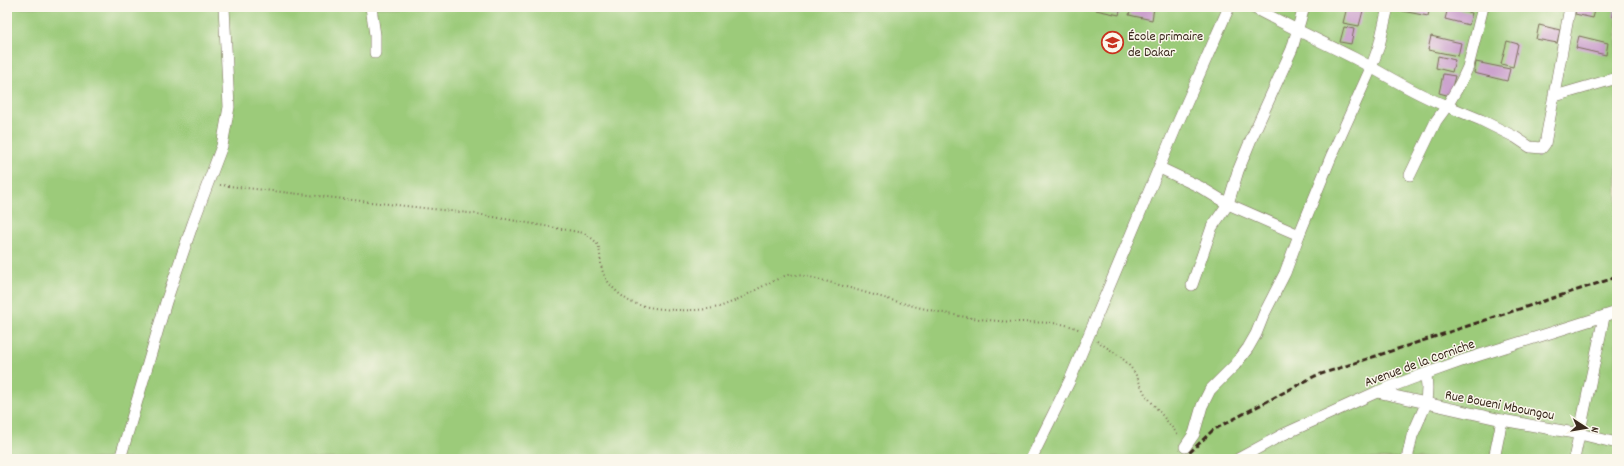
<svg xmlns="http://www.w3.org/2000/svg" width="1624" height="466" font-family="Dekko,sans-serif">
	<style>
		.green { fill: #9ccb7a; stroke: #6c7a4c }
		.building { fill: #c698ca }
		.lines { fill: none; stroke-linecap: round; stroke-linejoin: round }
		.street-casing { stroke: #796b58; stroke-width: 12 }
		.path { stroke: #796b58; stroke-width: 2; stroke-dasharray: 1 3; stroke-linecap: butt }
		.street { stroke: #fff; stroke-width: 11 }
		.rail { stroke: #3b2a1e; stroke-width: 3; stroke-dasharray: 6 3; stroke-linecap: butt }
		.labels { text-anchor: middle; stroke-width: 3; stroke-linejoin: round; paint-order: stroke }
		.poi-label { font-size: 14px; fill: #3b2a1e; stroke: #fbf7ec; text-anchor: start }
		.street-label { font-size: 14px; fill: #3b2a1e; stroke: #fbf7ec }
	</style>
	<rect width="100%" height="100%" fill="#fbf7ec"/>
	<filter id="ink" filterUnits="userSpaceOnUse"><feTurbulence type="fractalNoise" baseFrequency=".025" numOctaves="2"/><feDisplacementMap in="SourceGraphic" scale="8" xChannelSelector="R" yChannelSelector="G"/><feConvolveMatrix kernelMatrix="1 2 1 2 8 2 1 2 1" color-interpolation-filters="sRGB"/></filter>
	<filter id="wash" filterUnits="userSpaceOnUse"><feTurbulence type="fractalNoise" baseFrequency=".012" numOctaves="4" result="noise"/><feDisplacementMap in="SourceGraphic" scale="16" xChannelSelector="R" yChannelSelector="G"/><feGaussianBlur stdDeviation="0.9" result="paint"/><feColorMatrix in="noise" values="0 0 0 0 0 0 0 0 0 0 0 0 0 0 0 0 0 1.4 0 .05"/><feComposite in="paint" operator="in"/></filter>
	<g filter="url(#wash)">
		<rect width="100%" height="100%" fill="#ece3c4"/>
		<rect class="green" x="7" y="7" width="1610" height="452"/>
		<g id="blocks">
			<g class="building">
				<path d="M1097,7H1121L1119,15L1096,10Z"/>
				<path d="M1131,7L1154,8L1152,20L1129,15Z"/>
				<path d="M1347,7H1364L1359,26L1343,23Z"/>
				<path d="M1398,7H1430L1428,16L1397,10Z"/>
				<path d="M1576,7H1596L1593,18L1575,14Z"/>
				<path d="M1615,7H1617V18L1613,17Z"/>
				<path d="M1448,8L1472,13L1469,25L1445,19Z"/>
				<path d="M1539,25L1560,30L1557,43L1536,39Z"/>
				<path d="M1344,27L1354,29L1351,44L1340,42Z"/>
				<path d="M1431,36L1461,43L1458,56L1428,50Z"/>
				<path d="M1579,36L1608,43L1606,55L1576,48Z"/>
				<path d="M1507,41L1518,44L1513,67L1501,64Z"/>
				<path d="M1438,56L1455,60L1452,72L1436,68Z"/>
				<path d="M1476,62L1510,69L1507,81L1474,73Z"/>
				<path d="M1443,74L1455,76L1450,96L1439,93Z"/>
			</g>
		</g>
	</g>
	<g filter="url(#ink)">
		<use href="#blocks" fill-opacity="0" stroke="#796b58" stroke-width="1"/>
		<g class="lines">
			<defs>
				<g id="street">
					<path d="M371,7L375,35V53"/>
					<path d="M1252,7C1286,25 1320,41 1354,58C1385,74 1414,94 1447,106L1461,82L1468,67L1483,7"/>
					<path d="M1555,96L1617,78"/>
					<path d="M1160,168L1200,187L1228,204L1299,235"/>
					<path d="M1410,175L1436,121L1447,106L1481,120L1515,137L1530,147L1542,148L1545,144L1570,7"/>
					<path d="M1192,285L1212,227L1228,204L1238,171L1252,137L1292,49L1304,7"/>
					<path d="M1377,392L1502,420L1580,434L1617,443"/>
					<path d="M1185,447L1194,434L1202,406L1210,390L1235,365L1248,348L1256,334L1264,314L1285,273L1299,235L1331,157L1371,68L1379,46L1388,7"/>
					<path d="M120,459L166,302L193,223L222,146L229,107L224,7"/>
					<path d="M1031,459L1070,380L1176,127L1229,7"/>
					<path d="M1238,459L1282,435L1377,392L1411,379L1464,360L1617,312"/>
					<path d="M1407,459L1412,436L1426,404L1427,388L1426,374"/>
					<path d="M1494,459L1502,420"/>
					<path d="M1574,459L1604,317"/>
				</g>
			</defs>
			<use href="#street" class="street-casing"/>
			<g class="path">
				<path d="M220,185L477,214L584,233C604,245 598,250 602,269C605,282 618,294 629,301C648,311 701,313 722,306C739,300 755,290 771,282C777,280 782,276 788,275C795,274 803,276 810,277C861,290 913,309 966,317C985,320 1004,322 1023,322C1042,323 1063,321 1080,330"/>
				<path d="M1097,341L1121,357L1128,364L1135,373L1145,394L1179,436"/>
			</g>
			<use href="#street" class="street"/>
			<path class="rail" d="M1183,459L1213,430L1315,376L1617,277"/>
		</g>
	</g>
	<defs>
		<symbol id="school-ring" viewBox="-11 -11 22 22"><circle r="9.5" fill="#fbf7ec" stroke="#c8321e" stroke-width="1.5"/><path d="M0-5L7-2L0 1L-7-2ZM-4 1L0 2.5L4 1V4Q0 6-4 4Z" fill="#c8321e"/></symbol>
	</defs>
	<g fill-rule="evenodd">
		<use href="#school-ring" x="1100" y="30" width="25" height="25"/>
	</g>
	<g class="labels">
		<g class="poi-label">
			<text x="1128" y="40">École primaire<tspan x="1128" dy="16">de Dakar</tspan></text>
		</g>
		<g class="street-label">
			<text transform="translate(1419 362) rotate(-20)" y="5">Avenue de la Corniche</text>
			<text transform="translate(1500 404) rotate(11)" y="5">Rue Boueni Mboungou</text>
		</g>
	</g>
	<rect width="1624" height="466" fill="none" stroke="#fbf7ec" stroke-width="24"/>
	<g transform="translate(1586 428) rotate(102)" stroke="#fbf7ec" stroke-width="3" paint-order="stroke">
	<path d="M0-3L7 15L0 10L-7 15Z" fill="#3b2a1e"/>
	<text y="-6" font-size="11" font-weight="bold" text-anchor="middle" fill="#3b2a1e">N</text>
	</g>
</svg>
